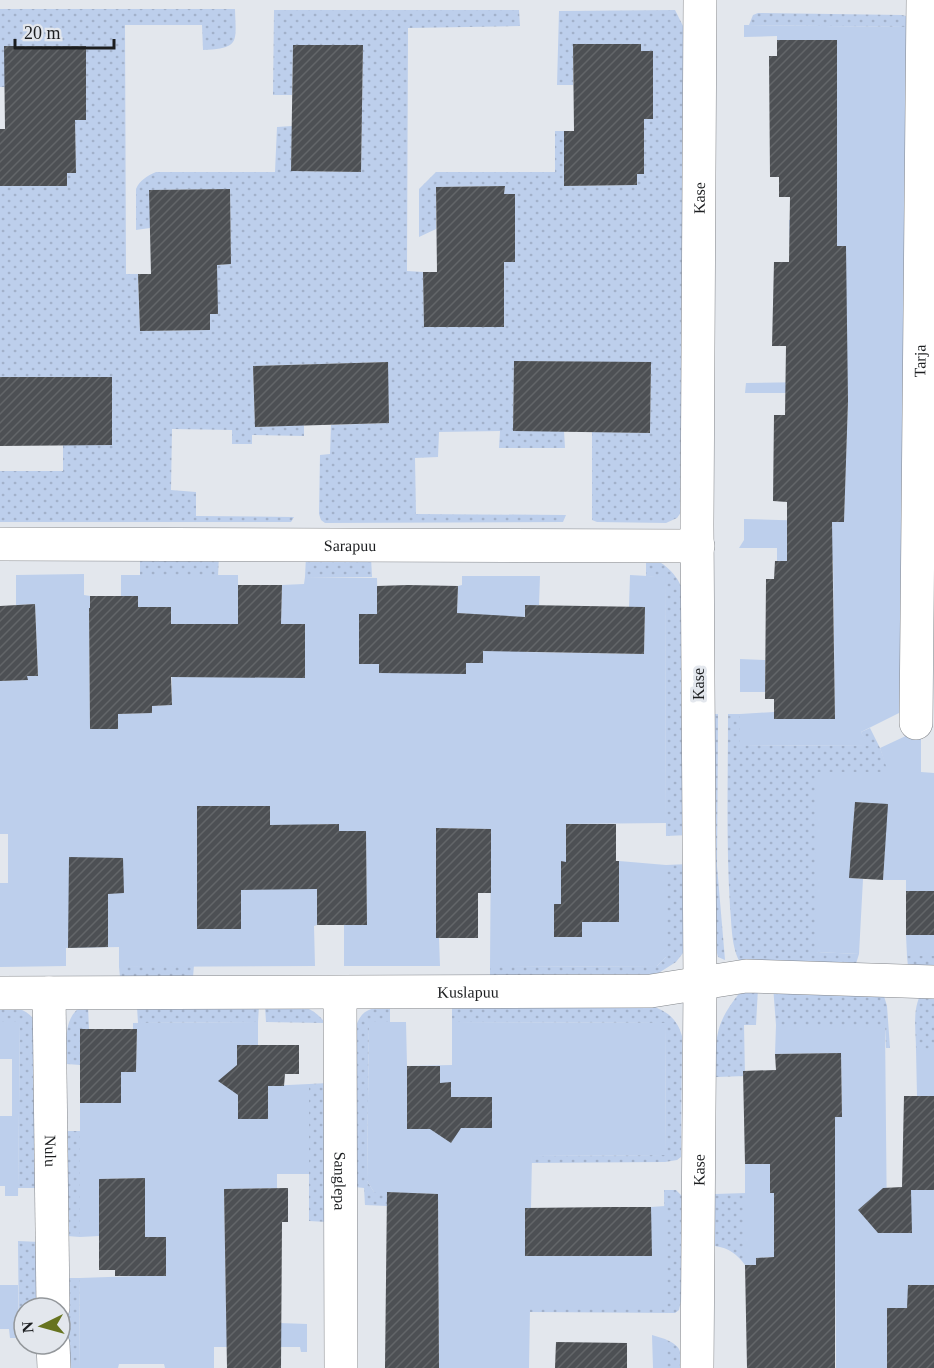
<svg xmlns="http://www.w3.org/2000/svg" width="934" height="1368" font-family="'Times New Roman',serif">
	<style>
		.grass { fill: url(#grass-dots) }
		.green { fill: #bdcfec }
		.building { fill: url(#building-hatch) }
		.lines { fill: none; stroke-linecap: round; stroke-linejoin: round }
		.minor-casing { stroke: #82858a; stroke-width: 34 }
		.minor { stroke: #fff; stroke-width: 33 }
		.labels { text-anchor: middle; stroke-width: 6; stroke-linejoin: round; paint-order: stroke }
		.street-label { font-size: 16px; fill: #1c1e20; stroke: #e3e7ed }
	</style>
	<defs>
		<pattern id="grass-dots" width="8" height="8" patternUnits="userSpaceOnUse" patternTransform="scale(1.5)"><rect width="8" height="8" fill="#bdcfec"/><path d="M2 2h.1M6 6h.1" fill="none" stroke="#a2b1ca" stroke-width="1.8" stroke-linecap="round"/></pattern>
		<pattern id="building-hatch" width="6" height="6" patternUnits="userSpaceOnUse" patternTransform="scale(1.5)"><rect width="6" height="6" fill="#4d5054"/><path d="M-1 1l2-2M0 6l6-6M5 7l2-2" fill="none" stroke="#636669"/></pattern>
	</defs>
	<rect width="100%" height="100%" fill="#e3e7ed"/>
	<g class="grass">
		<path d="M0,9H235C236,43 240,48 203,50L202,25H125L126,274H138L140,331L210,330V314H217V265L231,264L230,189L150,190V228L136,230V189C140,180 147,176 156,172H275L277,127L292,126L291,171L361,172L363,46L293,45L292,95H273L274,10H519L520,26L408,28L407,271L423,272L424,327H499L498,316L504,315V262H515V194H504L505,186L436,187V229L419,237V189L436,172H555V131H564L565,186L636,185L637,174H644V119H653V51H641V44H573V85H557L559,11L675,10L683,26L682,511L677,518L666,523L597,522L592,520V432L650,433L651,363L514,361L513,431H564L565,448H499L500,431L439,432L438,457L415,458L416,514L566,515L563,522L325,523L321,520L319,514L320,455L330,454L331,425L389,423L387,362L253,366L255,427L304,425V436L252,435V444H232V430L172,429L171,490L196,492V516L294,517L291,522H0V471H63V445H112V377H0V186H67V173H76L75,120L86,119V46H5V87H0Z"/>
		<path d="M758,13L902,15L906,16L908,27L749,25L753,15Z"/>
		<path d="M140,555H219L218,576L140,575Z"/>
		<path d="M306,556L371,557L372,577H305Z"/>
		<path d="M646,557C663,560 678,575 683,591L689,835L666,836L665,578L646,576Z"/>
		<path d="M713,714H718L717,866L725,960L718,957L716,949Z"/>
		<path d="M728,714H740V745L868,746L861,732L870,728L880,748L889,772H816V952L859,954L855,967L741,964C731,948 732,926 730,907C726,842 728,778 728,714Z"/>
		<path d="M689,864L688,940L683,953L676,962L657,974L648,976H490V967L657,966L666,957V865Z"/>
		<path d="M907,956H934V974L908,967Z"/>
		<path d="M194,965L193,977H120L119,967Z"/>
		<path d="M773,986L883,993L887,1006L890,1048H886L885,1025H776Z"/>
		<path d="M758,988L756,1025H744L745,1076L716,1077C715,1035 715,1023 742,990Z"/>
		<path d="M934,993V1049H916C916,1031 912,1010 921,994Z"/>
		<path d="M648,1005C666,1010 677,1018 682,1036L681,1157L677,1160L665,1162L531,1163L532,1156L665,1155L666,1023L452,1022V1006Z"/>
		<path d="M0,1006C18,1007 28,1009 38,1025L39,1188H18L20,1022H0Z"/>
		<path d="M82,1006H88L89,1029H80V1065L67,1064C67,1044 62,1018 82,1006Z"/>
		<path d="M259,1006L258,1022L138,1023L137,1007Z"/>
		<path d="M265,1006C289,1006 310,1001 325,1023L266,1022Z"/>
		<path d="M390,1006V1022H369L367,1181L374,1192H387V1206L365,1205L364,1188L355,1187V1029C361,1009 370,1008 390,1006Z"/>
		<path d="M328,1083L327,1222L309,1221V1084Z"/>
		<path d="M67,1131H80V1237L67,1236Z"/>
		<path d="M664,1190H676L682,1196L681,1301L679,1310L675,1313L529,1312L530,1309L665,1308Z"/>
		<path d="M746,1193L745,1265C737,1254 729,1248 715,1246V1194Z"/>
		<path d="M18,1241L40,1242L41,1308H24V1338H19Z"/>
		<path d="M67,1278H80L79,1368H67Z"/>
		<path d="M665,1339C682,1347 681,1350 681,1368H665Z"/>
	</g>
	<g class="green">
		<path d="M744,25L908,27L903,711L861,732L869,746L740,745V714L774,712V719L835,718L833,560L777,561V548H739L744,540V519L844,522L848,401L787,393H745L746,383L810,382L846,282V246H790L789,220H802L837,40H777V36L744,37Z"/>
		<path d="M84,574V595L90,596V608H89L90,729H117L118,714L152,713V706L172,705L171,607H138L137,596H121V575H238V624L215,677H305V624H281L282,585L304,584L305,577L377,578L379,664L466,673V663H483V615L457,613L458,586L462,585V576H540L539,605L525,606L524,652L644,654L645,608L629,607L630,575L665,577L666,823L566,824V862H561V904L554,905V937H582V922L619,861L666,865V957L657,966L490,967L491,829L436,828V937L439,938L440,966H344V925L367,924L366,832L339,831V824H317V925L314,926L315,966L119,967V947L66,948V966L0,967V883H8V834H0V681L27,680V676L38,675L35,604L16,605V575Z"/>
		<path d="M740,659L765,660V692H740Z"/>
		<path d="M910,734H921V772L934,773V891H906V880H883L887,805L855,802L850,878L863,879L859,954L815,952L816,772H888L880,748Z"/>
		<path d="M906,935H934V956H907Z"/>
		<path d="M0,1022H20L18,1196H5V1186H0V1116H12V1059H0Z"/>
		<path d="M258,1022V1045H237L238,1070L225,1084L231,1090H238V1119H268V1086L309,1084V1174H277V1188L224,1189L226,1298L279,1323L307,1324V1352H301L300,1347H214V1368H165L164,1364H119L118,1368H79L80,1278L166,1275V1237H145L144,1178L99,1179V1236L80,1237V1103H121V1072H136L137,1030L133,1029V1023Z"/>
		<path d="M369,1022H406L407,1066L452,1065V1022L666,1023L665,1155L532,1156L531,1208H525V1256L651,1207L665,1206V1309H530L529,1368H439L438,1194L374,1192L367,1181Z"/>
		<path d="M776,1025H885L887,1232L911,1233V1190H934V1285L906,1333H887V1368H836L835,1239L774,1257L756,1258V1265H745V1164H770V1193H807L835,1179V1117H842L841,1053L775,1054Z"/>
		<path d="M916,1049H934V1096H917Z"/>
		<path d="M0,1285H18L19,1338H10L9,1329H0Z"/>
		<path d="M652,1335L665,1339V1368H653Z"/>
	</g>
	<g class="building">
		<path d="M777,40H837V246H846L848,401L844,522H832L835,719H774V699H765L766,579H774L775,561H787V502L773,501L774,415H785L786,346H772L774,262H789L790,197H779V177H770L769,56H777Z"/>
		<path d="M573,44H641V51H653V119H644V174H637V185L564,186V131H574Z"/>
		<path d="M293,45H363L361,172L291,171Z"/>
		<path d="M4,46H86V120H75L76,173H67V186H0V129H5Z"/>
		<path d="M505,186L504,194H515V262H504V327H424L423,272H437L436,187Z"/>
		<path d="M230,189L231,264L217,265L218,314H210V330L140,331L138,274H151L149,190Z"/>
		<path d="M514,361L651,362L650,433L513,431Z"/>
		<path d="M388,362L389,423L255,427L253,366Z"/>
		<path d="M0,377H112V445L0,446Z"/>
		<path d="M238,585H282L281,624H305V678L171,677L172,705L152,706V713L118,714V729H90L89,608H90V596H138V607H171V624H238Z"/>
		<path d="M408,585L458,586L457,613L525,617V605L645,607L644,654L483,651V663H466V674L379,673V664H359V614H377V586Z"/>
		<path d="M35,604L38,676H27L28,680L0,681V606Z"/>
		<path d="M855,802L888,804L883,880L849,878Z"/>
		<path d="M197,806H270V825L339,824V831H366L367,925H317V889L241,890V929H197Z"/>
		<path d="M566,824H616V861H619V922H582V937H554V904H561V861L566,862Z"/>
		<path d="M436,828L491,829V893H478V938H436Z"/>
		<path d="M69,857L123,858L124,893L108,894V947L68,948Z"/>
		<rect x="906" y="891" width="28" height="44"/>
		<path d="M80,1029H137L136,1072H121V1103H80Z"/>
		<path d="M237,1045H299V1074H285L284,1086H268V1119H238V1095L218,1081L237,1065Z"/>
		<path d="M841,1053L842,1117H835V1368H747L745,1265H756V1258L774,1257V1193H770V1164H745L743,1071L776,1070L775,1054Z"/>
		<path d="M407,1066H440V1083L451,1082V1097H492V1128H461L451,1143L430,1129H407Z"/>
		<path d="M904,1096H934V1190H911L912,1233H878L858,1210L883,1188L902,1187Z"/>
		<path d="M145,1178V1237H166V1276H115V1270H99V1179Z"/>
		<path d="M288,1188V1222H282L281,1368H227L224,1189Z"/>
		<path d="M387,1192L438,1194L439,1368H385Z"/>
		<path d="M611,1207H651L652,1256H525V1208Z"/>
		<path d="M908,1285H934V1368H887V1308H907Z"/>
		<path d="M556,1342L627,1343V1368H555Z"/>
	</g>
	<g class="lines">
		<defs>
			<g id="minor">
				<path id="s1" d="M0,544L698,546"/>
				<path id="s2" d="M916,723L923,0"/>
				<path id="s3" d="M0,993L651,991L746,976L934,982"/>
				<path id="s4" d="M49,993L53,1308"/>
				<path id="s5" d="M340,993L341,1368"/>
				<path d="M53,1344L54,1368"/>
				<path id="s6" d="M697,1368L700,985L697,525L700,0"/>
			</g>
		</defs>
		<use href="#minor" class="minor-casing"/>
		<use href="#minor" class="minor"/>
	</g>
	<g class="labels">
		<g class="street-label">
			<text dy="6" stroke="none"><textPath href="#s6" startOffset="1170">Kase</textPath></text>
			<text dy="6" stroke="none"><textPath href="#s2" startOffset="362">Tarja</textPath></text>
			<text dy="6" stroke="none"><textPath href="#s1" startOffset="350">Sarapuu</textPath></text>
			<text transform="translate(698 684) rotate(-90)" y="6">Kase</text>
			<text dy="6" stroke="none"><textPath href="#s3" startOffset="468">Kuslapuu</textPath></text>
			<text dy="6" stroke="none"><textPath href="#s4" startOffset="158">Nulu</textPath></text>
			<text dy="6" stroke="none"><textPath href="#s6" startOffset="198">Kase</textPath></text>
			<text dy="6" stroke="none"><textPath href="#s5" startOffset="188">Sanglepa</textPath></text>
		</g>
	</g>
	<g transform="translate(42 1326) rotate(265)"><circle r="28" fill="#e3e7ed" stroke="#93979b" stroke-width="1.5"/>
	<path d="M0-4.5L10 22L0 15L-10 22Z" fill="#66731f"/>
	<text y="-9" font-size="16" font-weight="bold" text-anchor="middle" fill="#1c1e20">N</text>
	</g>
	<path d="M15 39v9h99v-9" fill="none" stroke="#1c1e20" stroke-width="3"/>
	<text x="24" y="39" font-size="18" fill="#1c1e20" stroke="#e3e7ed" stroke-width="4.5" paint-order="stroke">20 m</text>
</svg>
